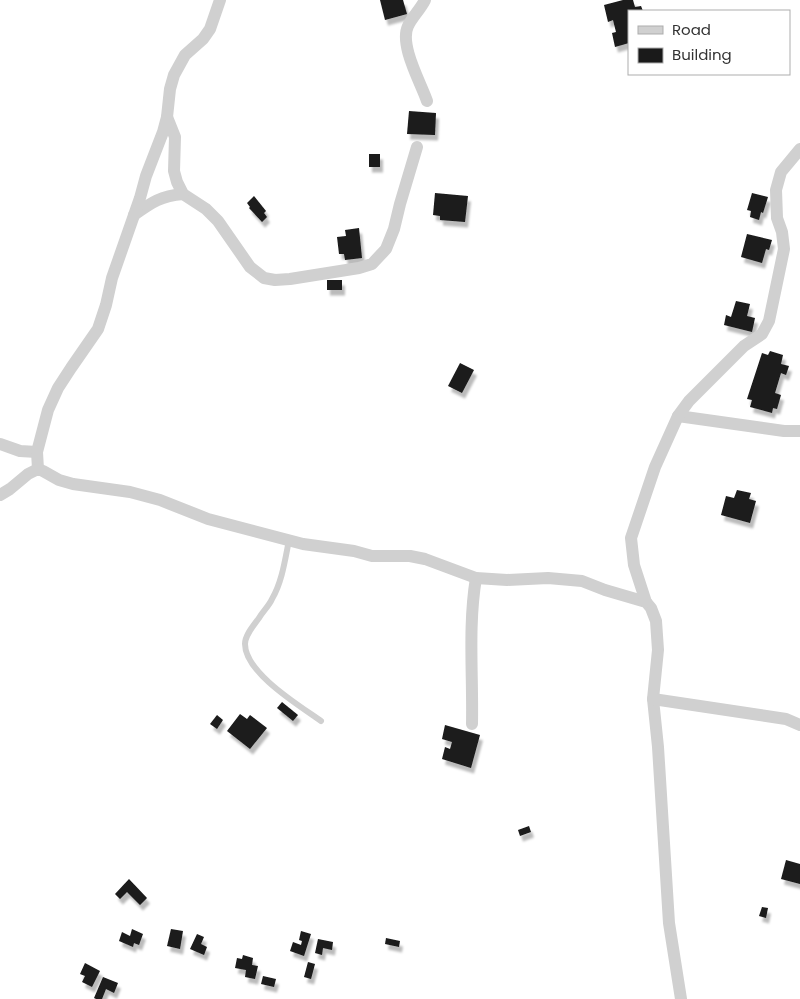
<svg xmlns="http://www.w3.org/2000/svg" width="800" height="999" font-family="Poppins,sans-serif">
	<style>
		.building { fill: #1a1a1a; filter: url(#shadow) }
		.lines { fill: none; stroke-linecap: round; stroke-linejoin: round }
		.lane { stroke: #d0d0d0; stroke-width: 6 }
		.street { stroke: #d0d0d0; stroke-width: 12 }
	</style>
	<defs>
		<filter id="shadow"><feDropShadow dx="3" dy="5.5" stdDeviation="1" flood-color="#0004"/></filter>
	</defs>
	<rect width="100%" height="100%" fill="#fff"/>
	<g class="building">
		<path d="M380,0H403L407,14L385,20Z"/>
		<path d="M623,0H633L635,7L641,6L643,11H629V43L615,47L612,33L616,32L613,20L608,22L604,5Z"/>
		<path d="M409,111L436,113L435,135L407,134Z"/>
		<rect x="369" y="154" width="11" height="13"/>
		<path d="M435,193L468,196L465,222L440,220V216L433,215Z"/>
		<path d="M752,193L768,197L763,213L761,212L759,220L750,217L751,211L747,210Z"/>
		<path d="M254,196L266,211L264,213L267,217L262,222L249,208L250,207L247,203Z"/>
		<path d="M359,228L362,258L345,260L344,254H339L337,237L346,236L345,230Z"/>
		<path d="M747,234L772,240L769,250L766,249L762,263L741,257Z"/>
		<rect x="327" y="280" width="15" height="10"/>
		<path d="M736,301L750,304L747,316L755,318L752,332L724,325L726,315L731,317Z"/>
		<path d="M770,351L783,355L781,364L789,366L786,375L781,373L775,393L781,395L777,409L773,408L772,413L750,407L752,400L747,399L762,353L768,355Z"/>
		<path d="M460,363L474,370L462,393L448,386Z"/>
		<path d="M737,490L751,493L749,499L756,501L750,523L721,515L726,496L734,498Z"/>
		<path d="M282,702L298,715L293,721L277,708Z"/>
		<path d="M240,714L247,719L250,715L267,728L250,749L227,731Z"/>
		<path d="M217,715L223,720L217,729L210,724Z"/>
		<path d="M445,725L480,735L471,768L442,759L445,747L450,749L452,742L442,739Z"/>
		<path d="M529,826L531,832L520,836L518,830Z"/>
		<path d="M786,860L800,864V884L781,879Z"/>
		<path d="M129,879L147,898L140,905L127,892L120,899L115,894Z"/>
		<path d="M762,907L768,908L766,918L759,916Z"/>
		<path d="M132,929L143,934L139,945L134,943L133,947L119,941L122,932L130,936Z"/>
		<path d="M171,929L183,931L180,949L167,946Z"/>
		<path d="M301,931L311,934L304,956L290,951L293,942L301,945L302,941L299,940Z"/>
		<path d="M197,934L204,937L201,944L207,947L204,955L190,949Z"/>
		<path d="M386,938L400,941L399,947L385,944Z"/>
		<path d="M318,939L333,942L332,950L323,948L322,955L315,953Z"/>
		<path d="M243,955L253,958L252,965L258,966L255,979L245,977L246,970L235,968L237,958L242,959Z"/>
		<path d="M308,962L315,964L311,979L304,977Z"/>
		<path d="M85,963L100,971L92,987L82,982L85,976L80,974Z"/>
		<path d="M263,976L276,979L274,987L261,984Z"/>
		<path d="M103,977L118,983L114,993L106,989L102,999H96L94,998Z"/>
	</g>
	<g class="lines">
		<path class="lane" d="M289,540C285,560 282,582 272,599C269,606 263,611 259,618C254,625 245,635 245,644C245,673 300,706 321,721"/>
		<g class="street">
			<path d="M425,0C420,10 412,17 408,26C399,45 421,83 427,101"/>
			<path d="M167,117L175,137L174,171L177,182L183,194L206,209L218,221L250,267L264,278L275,280L290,279L359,268L372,264L386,249L394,229L400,204L417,147"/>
			<path d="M134,215C152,202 161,196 183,194"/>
			<path d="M678,416L784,431H800"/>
			<path d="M0,444L20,451L37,452"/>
			<path d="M38,469L37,452L48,410L58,388L71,368L98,329L106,305L112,278L140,198L146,176L163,132L167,117L170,89L174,75L185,55L203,39L210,29L220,0"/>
			<path d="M0,495L10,489L28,474L38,469L43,471L59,480L73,484L130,492L160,500L208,519L303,544L354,551L372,556H410L425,559L476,578L507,580L548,578L582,581L605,590L646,602L651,608L656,621L658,650L653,699L658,747L669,923L681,999"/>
			<path d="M646,602L634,565L631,538L655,467L678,416L689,401L744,346L762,334L769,321L784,249L782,232L777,218L776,190L781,172L800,149"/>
			<path d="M653,699L786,719L800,725"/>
			<path d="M472,724C473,675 468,626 476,578"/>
		</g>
	</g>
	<rect x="628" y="10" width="162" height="65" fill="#ffffff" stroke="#adadad"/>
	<rect x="638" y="26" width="25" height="8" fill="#d0d0d0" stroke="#adadad"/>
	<text x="672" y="35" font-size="15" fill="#333333">Road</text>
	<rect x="638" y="48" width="25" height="15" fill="#1a1a1a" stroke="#adadad"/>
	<text x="672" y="60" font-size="15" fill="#333333">Building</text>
</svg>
